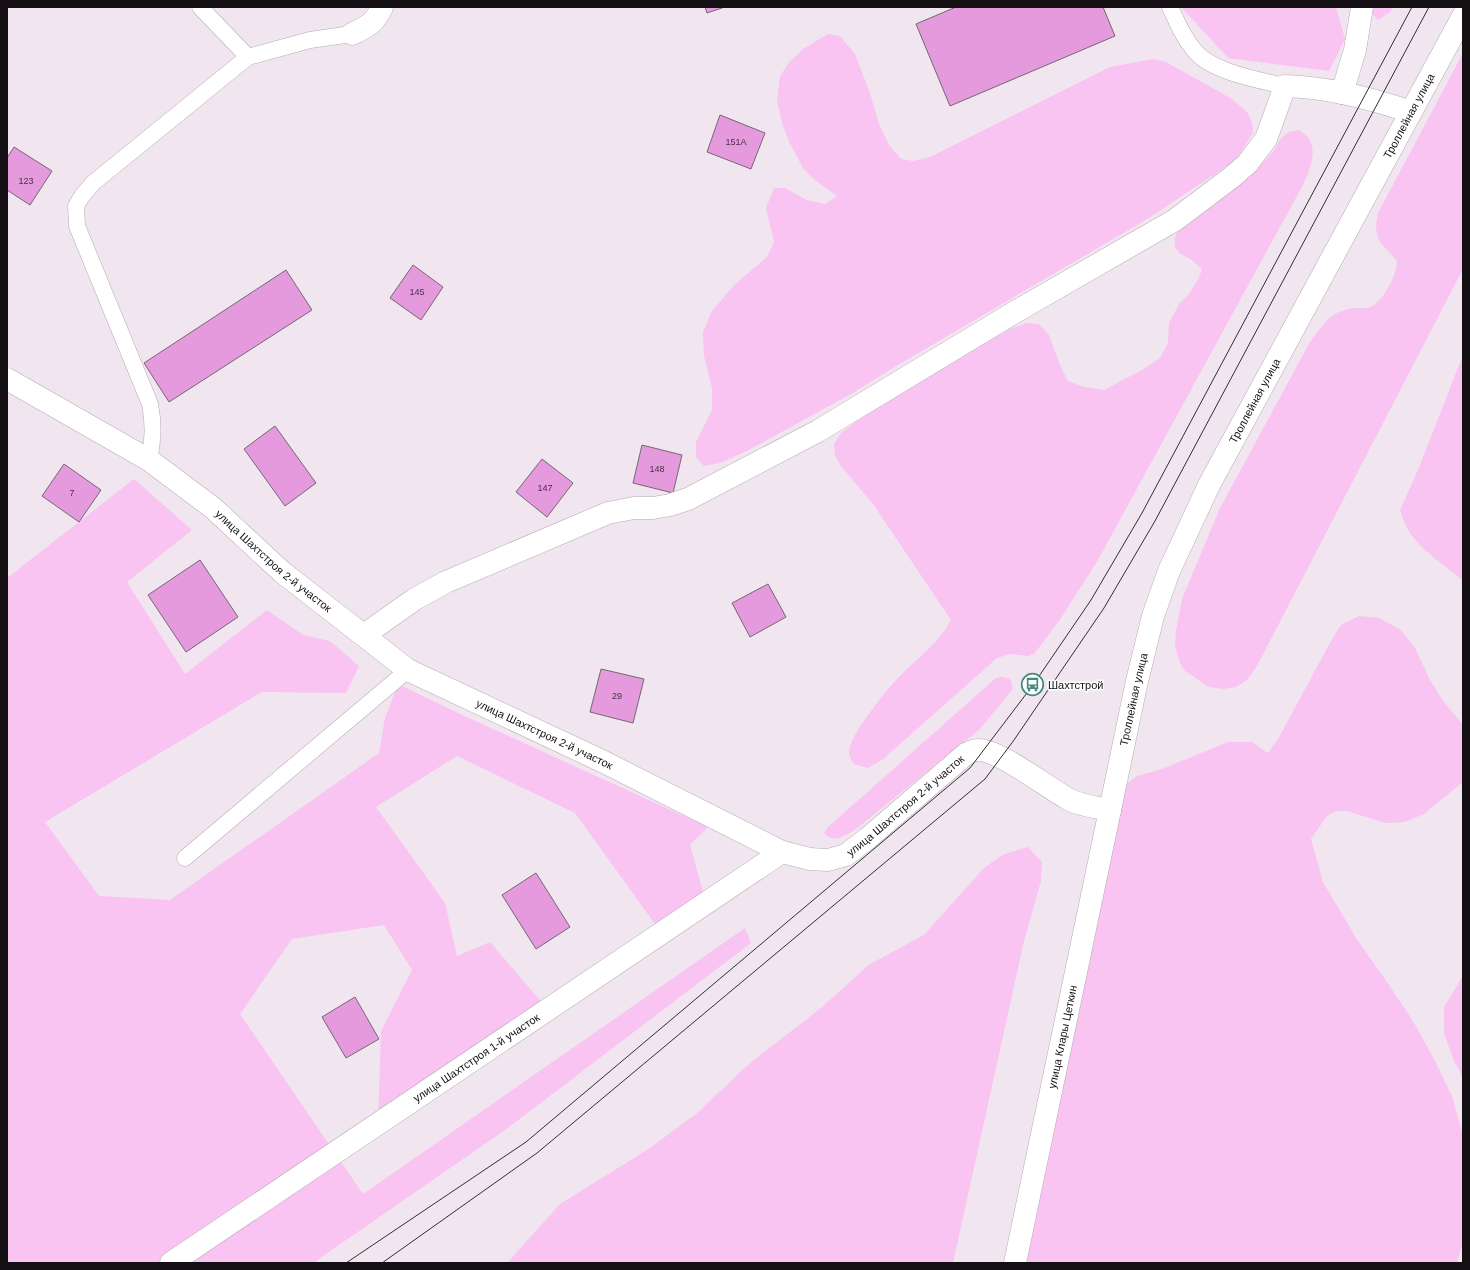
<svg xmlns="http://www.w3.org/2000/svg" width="1470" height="1270" font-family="Arial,sans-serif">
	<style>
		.green { fill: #f9c3f2 }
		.building { fill: #e49adc; stroke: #736971 }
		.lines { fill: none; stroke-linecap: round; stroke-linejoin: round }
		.service-casing { stroke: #b4aab2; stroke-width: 17 }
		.minor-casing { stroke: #b4aab2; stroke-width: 23 }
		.tertiary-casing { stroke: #b4aab2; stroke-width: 23 }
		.service { stroke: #fff; stroke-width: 16 }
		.minor { stroke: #fff; stroke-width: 22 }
		.tertiary { stroke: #fff; stroke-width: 22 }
		.tram { stroke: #332e32; stroke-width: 1 }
		.labels { text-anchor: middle; stroke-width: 3; stroke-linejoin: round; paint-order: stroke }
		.number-label { font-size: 9px; fill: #473244 }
		.street-label { font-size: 11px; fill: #130f12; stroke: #fff }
		.poi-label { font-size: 11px; fill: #130f12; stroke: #fff; text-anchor: start }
	</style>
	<rect width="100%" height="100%" fill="#f1e6f0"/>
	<g class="green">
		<path d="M1181,7H1336L1345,39L1329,71L1228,58Z"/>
		<path d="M1371,7H1393L1390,12L1378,20L1370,11Z"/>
		<path d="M828,34L840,36L855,54L870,93L879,124L889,145L901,159L913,161L930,157L1110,67L1153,59L1166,62L1232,99L1247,112L1252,122L1253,133L1236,160L1149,218L903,362L851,394L747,451L720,463L704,466L696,457V442L712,410V388L704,356L703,332L712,311L735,284L767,257L774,242L766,208L774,188H785L807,200L825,204L837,196L816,181L803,168L790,144L782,123L777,100L780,76L790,61L803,49Z"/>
		<path d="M1463,53V269L1257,666L1247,680L1236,687L1223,689L1209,687L1185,671L1180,663L1175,646L1176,631L1182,599L1220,508L1310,342C1318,332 1326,318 1337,313C1341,311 1347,309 1352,308C1358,308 1365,309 1370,307C1383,302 1397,275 1397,261C1381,242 1372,241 1378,213Z"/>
		<path d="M1298,130C1321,141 1312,165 1304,183L1098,560L1059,621L1034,654L1028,656L1010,654L997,658L882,760L868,768L854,764C852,761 849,757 849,753C850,740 859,728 866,718C876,704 887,689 899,677C917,658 939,643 951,620L873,504L841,466L835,456L834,444L841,433L881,403L1010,329L1026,323L1039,324L1049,335L1060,365L1068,381L1084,387L1104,390L1142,370L1160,358L1168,343L1169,323L1179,304L1189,294L1199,278L1202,269L1192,260L1179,253L1175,247V237L1183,223L1242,182L1260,166L1273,152L1281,138L1289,132Z"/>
		<path d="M1463,355V581C1444,564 1420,551 1407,528C1404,522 1402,516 1400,510L1418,470Z"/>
		<path d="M134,479L192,530L127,582L185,674L267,610L303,635L330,641L359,666L346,693L262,692L45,822L99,896L170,900L379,753L385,718L398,684L458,713L708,827L690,845L704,895L655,924L575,813L457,756L376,807L445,903L457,956L490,942L544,1005L378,1122L381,1031L412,970L384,925L292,939L240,1014L363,1194L745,928L751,943L505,1130L313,1263H7V578Z"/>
		<path d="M1359,616L1379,618L1401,630L1415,648L1430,680L1444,702L1463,725V782L1424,814L1405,822L1385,823L1347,811H1336L1327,816L1311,839L1323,882L1356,938L1389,985L1413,1021L1434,1059L1452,1096L1463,1136V1242L1457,1263H1026L1125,785L1137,776L1162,769L1228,742H1252L1268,753L1278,739L1331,641L1341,625Z"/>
		<path d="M1002,677L1010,679L1012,684V690L980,729L856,829C846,835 833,845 824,833L827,828L996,678Z"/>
		<path d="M1028,847L1042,862L1041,881L1024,941L953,1263H507L560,1204L647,1150L696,1114L750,1063L821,1008L870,964L924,935L984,868L1004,854Z"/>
		<path d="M1463,975V1077L1454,1061L1444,1033V1007L1457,986Z"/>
	</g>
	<g class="building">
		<path d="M705,7H725L707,13Z"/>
		<path d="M956,7H1103L1115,36L950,106L916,24Z"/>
		<path d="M720,115L765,133L751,169L707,152Z"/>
		<path d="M14,147L52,171L30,205L7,190V158Z"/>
		<path d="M413,265L443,287L421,320L390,298Z"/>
		<path d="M286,270L312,310L169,402L144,363Z"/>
		<path d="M275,426L316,483L285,506L244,449Z"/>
		<path d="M642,445L682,455L673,493L633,483Z"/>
		<path d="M542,459L573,483L547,517L516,492Z"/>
		<path d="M64,464L101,490L79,522L42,496Z"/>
		<path d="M200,560L238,617L186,652L148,595Z"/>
		<path d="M768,584L786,617L750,637L732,603Z"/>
		<path d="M601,669L644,679L633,723L590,712Z"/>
		<path d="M536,873L570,927L536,949L502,895Z"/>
		<path d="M355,997L379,1039L346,1058L322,1017Z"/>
	</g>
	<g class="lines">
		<defs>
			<g id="service">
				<path d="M200,7L248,57"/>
				<path d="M1170,7C1177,22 1183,37 1194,50C1211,72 1259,80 1285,86"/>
				<path d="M149,460C153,440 154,425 150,404L77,226L76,206L82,196L93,183L248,57L310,40L352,34"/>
				<path d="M185,858L408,670"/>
			</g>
			<g id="minor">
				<path d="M352,34C367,27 375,23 382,7"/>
				<path d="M1342,93L1355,50L1362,7"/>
				<path id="s1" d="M7,379L149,460L213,508L282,572L408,670L604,762L782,852L810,859L828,860L846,855L868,838L966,754C969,753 973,750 977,750C997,748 1048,788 1068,799C1081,806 1096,807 1110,810"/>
				<path d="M364,635L415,599L446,582L608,513L634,508H653L670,505L688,499L818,431L1015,312L1175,220L1232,177L1247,164L1266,139L1285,86C1328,87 1370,98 1411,112"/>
				<path id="s2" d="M171,1263L782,852"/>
			</g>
			<g id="tertiary">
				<path id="s3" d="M1015,1263L1137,681L1153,616L1169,571L1209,485L1463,16"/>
			</g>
		</defs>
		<use href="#service" class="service-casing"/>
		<use href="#minor" class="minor-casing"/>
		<use href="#tertiary" class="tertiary-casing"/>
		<use href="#service" class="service"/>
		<use href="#minor" class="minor"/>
		<use href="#tertiary" class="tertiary"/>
		<g class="tram">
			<path d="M346,1263L526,1142L970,768L1033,685L1091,600L1142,513L1412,7"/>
			<path d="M382,1263L537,1153L985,779L1014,740L1104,608L1155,521L1429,7"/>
		</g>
	</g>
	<defs>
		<symbol id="bus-ring" viewBox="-11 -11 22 22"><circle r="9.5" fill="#fff" stroke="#468a7e" stroke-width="1.5"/><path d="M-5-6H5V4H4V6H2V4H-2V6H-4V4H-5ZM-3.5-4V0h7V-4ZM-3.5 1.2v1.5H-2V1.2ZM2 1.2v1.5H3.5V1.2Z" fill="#468a7e"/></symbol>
	</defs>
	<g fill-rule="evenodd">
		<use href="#bus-ring" x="1020" y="672" width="25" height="25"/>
	</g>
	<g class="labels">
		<g class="number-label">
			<text x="736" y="145">151А</text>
			<text x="26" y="184">123</text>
			<text x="417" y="295">145</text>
			<text x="657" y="472">148</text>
			<text x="545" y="491">147</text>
			<text x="72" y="496">7</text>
			<text x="617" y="699">29</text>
		</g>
		<g class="street-label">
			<text dy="4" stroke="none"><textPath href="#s3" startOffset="1224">Троллейная улица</textPath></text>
			<text dy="4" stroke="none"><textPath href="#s3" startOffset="900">Троллейная улица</textPath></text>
			<text dy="4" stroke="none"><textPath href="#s1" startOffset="324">улица Шахтстроя 2-й участок</textPath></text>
			<text dy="4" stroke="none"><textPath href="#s3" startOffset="576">Троллейная улица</textPath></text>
			<text dy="4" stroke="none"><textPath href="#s1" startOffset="648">улица Шахтстроя 2-й участок</textPath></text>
			<text dy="4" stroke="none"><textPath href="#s1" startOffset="1056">улица Шахтстроя 2-й участок</textPath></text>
			<text dy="4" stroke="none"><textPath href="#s3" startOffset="231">улица Клары Цеткин</textPath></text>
			<text dy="4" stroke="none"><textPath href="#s2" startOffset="368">улица Шахтстроя 1-й участок</textPath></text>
		</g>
		<g class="poi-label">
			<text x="1048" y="689">Шахтстрой</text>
		</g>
	</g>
	<rect width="1470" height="1270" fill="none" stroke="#130f12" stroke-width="16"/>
</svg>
